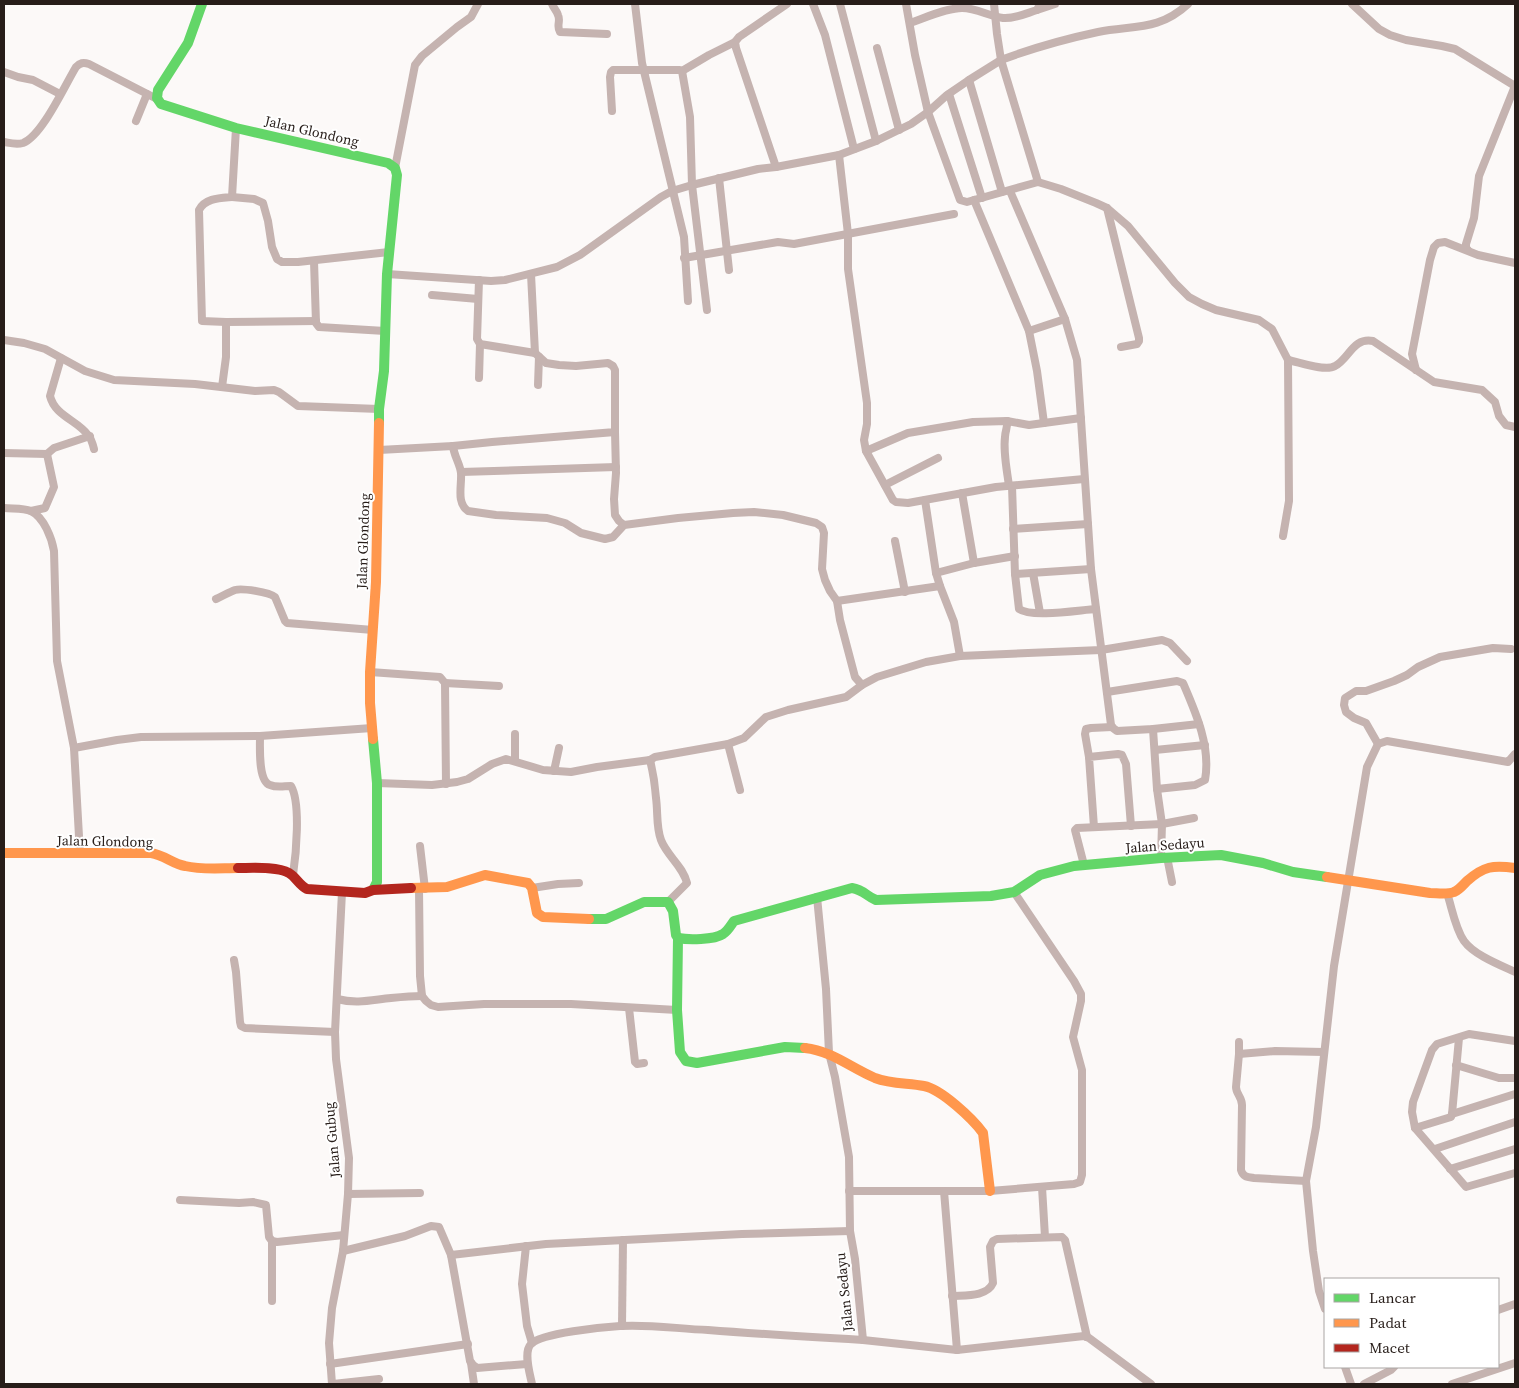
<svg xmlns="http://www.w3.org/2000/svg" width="1519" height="1388" font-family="'Source Serif 4',serif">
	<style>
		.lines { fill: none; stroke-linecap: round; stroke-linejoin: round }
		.street { stroke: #c5b3b0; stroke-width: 8 }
		.fast { stroke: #63d668; stroke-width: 10 }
		.slow { stroke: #ff974d; stroke-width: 10 }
		.jam { stroke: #b3261e; stroke-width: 10 }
		.labels { text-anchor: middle; stroke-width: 4; stroke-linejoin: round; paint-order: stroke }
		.street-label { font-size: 14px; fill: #271d19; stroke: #fff }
	</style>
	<rect width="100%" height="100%" fill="#fcf9f8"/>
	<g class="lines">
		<g class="street">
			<path d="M552,4C553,7 557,11 558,15C561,21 556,26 560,32L607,34"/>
			<path d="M635,4L642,63L684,237L688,301"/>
			<path d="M813,4L825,35L854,149"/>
			<path d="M840,4L876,141"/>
			<path d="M906,4L915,55L928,112L960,200L967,202L1038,182L1061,189L1096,203L1107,208L1128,226L1175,283L1189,297L1202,304L1216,310L1259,320L1272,329L1288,360L1289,501L1283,536"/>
			<path d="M994,4L997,34L1001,60C1033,48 1065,39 1098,32C1134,25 1159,31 1188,4"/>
			<path d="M1352,4L1379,29L1390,35L1406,40L1442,46L1455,49L1515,86"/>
			<path d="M1037,10L1055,4"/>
			<path d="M910,23C925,18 946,8 962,8C976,8 989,16 1003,18C1015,19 1027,13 1037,10L1040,4"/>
			<path d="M877,48L899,130"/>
			<path d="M682,71L709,55L735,42"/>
			<path d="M4,72L18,77L33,80L60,94"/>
			<path d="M969,80L1002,192"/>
			<path d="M949,94L982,198"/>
			<path d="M612,111L610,77L611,72L613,70H680L682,71L690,117L692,185L707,310"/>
			<path d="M136,121L147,94"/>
			<path d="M236,128L232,197C220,198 205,198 199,210L202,321L226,322L316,321"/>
			<path d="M4,142C10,143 16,145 23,143C42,136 65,85 76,67C80,63 83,62 89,64L157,99"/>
			<path d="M839,155L848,234V269L867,403V424L864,440L866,451L893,500L896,502L908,503L996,487L1084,479"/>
			<path d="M776,167L736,48L735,42L739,37L787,4"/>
			<path d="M395,168L415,65L422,56L457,27L471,17L478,4"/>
			<path d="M719,178L729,270"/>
			<path d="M1010,191L1065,319L1077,360L1091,569L1111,725L1113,728L1117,731L1153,729L1199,724"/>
			<path d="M232,197L254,199L263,203L268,221L272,247L277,259L282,262H298L389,252"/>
			<path d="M974,200L1029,331L1037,371L1044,423"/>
			<path d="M1107,208L1139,338V341L1137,344L1121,347"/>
			<path d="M1468,250L1466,248V244L1474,218L1479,176L1515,86"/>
			<path d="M684,258L778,242L794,244L954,214"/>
			<path d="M314,261L316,323L319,327L385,331"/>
			<path d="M387,274L491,281L505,280L557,267L580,255L661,197L672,191L692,185L758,169L776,167L839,155L876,141L911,124L928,112L947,95L969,80L1001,60L1038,182"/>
			<path d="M531,274L535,353"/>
			<path d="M432,295L478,299"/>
			<path d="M1029,331L1065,319"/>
			<path d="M4,340L24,343L45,349L85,371L114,380L195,384L255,391L274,390L279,392L298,406L379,409"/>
			<path d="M61,358L50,396C55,416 77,420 88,435C91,438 93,445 94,449"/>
			<path d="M1288,360C1299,362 1325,372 1335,366C1349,359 1353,337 1373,341L1434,382L1482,390L1495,402L1499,416L1506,425L1515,427"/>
			<path d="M1416,370L1412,354L1430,260L1434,247L1438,243L1445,242L1478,255L1515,263"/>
			<path d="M479,378L480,344"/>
			<path d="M538,385L539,357"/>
			<path d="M222,387L226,357V322"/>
			<path d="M1007,421C1008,427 1005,431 1005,437C1003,453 1007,470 1009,486"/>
			<path d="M615,432L616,473L614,499L615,515L619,521L624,525"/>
			<path d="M453,446L492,442L615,432V370L613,366L608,363L576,366L559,365L546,363L535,353L480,344L477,339L479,280"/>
			<path d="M379,450L453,446C454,456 460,464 461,473C462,485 456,503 468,511L496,515L547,518L565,523L581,533L605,539L613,537L624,525L678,518L733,513L754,512L783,515L816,523L822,527L824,533L822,569L825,580L830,591L837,601L840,620L855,677L862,685"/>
			<path d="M866,451L908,433L973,422L1007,421L1029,425L1081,418"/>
			<path d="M4,453L47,454L54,448L90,436"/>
			<path d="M461,472L616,467"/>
			<path d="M885,485L938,458"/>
			<path d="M1012,486L1015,574L1019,609C1032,618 1079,610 1096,609"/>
			<path d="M962,493L974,563"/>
			<path d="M4,508C12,509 23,508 31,511C44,517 52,539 54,551L57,661L74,748L80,854"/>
			<path d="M31,511L45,508L54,487L47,454"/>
			<path d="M1013,529L1088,524"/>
			<path d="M895,541L905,592"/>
			<path d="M936,573L974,563L1015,556"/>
			<path d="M1033,573L1040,613"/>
			<path d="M1015,574L1091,569"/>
			<path d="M940,586L954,622L960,656"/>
			<path d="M216,599C223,596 229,592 235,590C242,588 269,592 275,597L285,621L287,623L373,630"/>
			<path d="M837,601L940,586L936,573L925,500"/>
			<path d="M370,672L440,677L445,683L446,784"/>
			<path d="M445,683L499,686"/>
			<path d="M1107,692L1177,681L1183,683C1196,713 1211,747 1205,780L1195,785L1157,789"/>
			<path d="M1153,729L1157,789L1162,824L1161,858"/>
			<path d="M260,736C260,748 258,781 270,785C277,788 284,786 291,786C301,803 296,855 293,875"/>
			<path d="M728,744L740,790"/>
			<path d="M1378,744L1366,723L1354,718L1346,712L1344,705L1345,698L1356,691H1366L1394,681L1407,675L1418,667L1440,657L1493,648L1511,649"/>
			<path d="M74,748L117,740L141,737L260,736L372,728"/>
			<path d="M1155,750L1205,745"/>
			<path d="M1089,757L1085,734L1086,729L1091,728L1112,727"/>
			<path d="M650,760C653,772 655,785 656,798C658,812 656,827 661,840C667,856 683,866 687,883L668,902"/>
			<path d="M515,761V734"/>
			<path d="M554,771L559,748"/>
			<path d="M377,783L432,785L457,782L468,779L492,764L506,759L543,770L571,772L597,767L650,760L655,757L728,744L744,738L766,717L788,710L846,697L862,685L877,677L926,662L960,656L1101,650L1162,640L1170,643L1187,661"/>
			<path d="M1094,827L1089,757L1118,754L1122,755L1126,764L1131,826"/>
			<path d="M420,846L425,889"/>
			<path d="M1167,857L1172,882"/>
			<path d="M1084,865L1075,830L1077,828L1162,824L1194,818"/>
			<path d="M532,888L558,884L579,883"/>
			<path d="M419,889L420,976L422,996L426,1001L431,1005L438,1007L484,1004H571L677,1010"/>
			<path d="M1447,893C1452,908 1455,928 1464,941C1474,955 1500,965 1515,972"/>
			<path d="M234,960L236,972L240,1022L241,1026L245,1028L335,1032"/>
			<path d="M337,999C357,1004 371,1000 391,998C401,997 412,996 422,996"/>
			<path d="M629,1008L635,1062L637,1064L644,1063"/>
			<path d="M1515,1041L1469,1034L1437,1044L1432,1050L1413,1102L1412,1112L1415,1128L1466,1187L1515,1173"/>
			<path d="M1239,1042V1054L1236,1087C1236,1094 1242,1097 1242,1105L1241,1170C1243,1177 1247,1177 1254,1178L1306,1181"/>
			<path d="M1239,1054L1275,1051L1324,1052"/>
			<path d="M1456,1065L1499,1078H1515"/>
			<path d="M1452,1114L1515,1094"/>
			<path d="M1415,1128L1451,1117L1452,1114L1459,1038"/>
			<path d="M1435,1149L1515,1122"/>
			<path d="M1450,1169L1515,1149"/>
			<path d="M1042,1187L1045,1237"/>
			<path d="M849,1191H990L1074,1184L1080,1182L1082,1175V1070L1073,1037L1081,1001V994L1074,981L1014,892"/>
			<path d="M944,1191L957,1350"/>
			<path d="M348,1194L420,1193"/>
			<path d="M180,1200L239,1203L253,1202L266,1205L269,1237L272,1241L277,1242L344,1235"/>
			<path d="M526,1246L522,1284L527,1326L532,1343"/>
			<path d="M343,1251L405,1236L431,1226L439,1227L451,1255L470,1361L473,1365L477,1368L527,1364"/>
			<path d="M451,1255L546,1244L742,1234L850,1231"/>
			<path d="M952,1296C965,1295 987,1297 993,1283L990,1247L993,1241L997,1239L1062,1237L1065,1240L1070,1262L1087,1337"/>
			<path d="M272,1301V1241"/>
			<path d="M1325,1309L1319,1291L1313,1251L1306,1181L1316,1127L1334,966L1367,767L1378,744L1387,741L1508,762L1515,754"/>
			<path d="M1498,1310L1515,1304"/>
			<path d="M622,1326L623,1240"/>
			<path d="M863,1340L957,1350L1084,1336L1089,1338L1151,1384"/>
			<path d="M471,1363L474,1384"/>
			<path d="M330,1364L468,1344"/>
			<path d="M1345,1367L1351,1384"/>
			<path d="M332,1384L329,1343L332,1308L343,1251L348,1194L349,1158L336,1059L335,1032L342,892"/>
			<path d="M333,1384L379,1379"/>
			<path d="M532,1384C530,1374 523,1352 531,1344C541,1333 604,1327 620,1326C649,1324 679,1329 708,1330C759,1334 811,1337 863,1340L855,1259L850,1231L849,1157L835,1077L829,1053L826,989L817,897"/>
			<path d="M1364,1384L1391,1370L1394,1367"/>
			<path d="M1452,1384L1515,1363"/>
		</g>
		<g class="fast">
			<path d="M202,4L188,43L158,90L157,98L161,104L236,128L388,163L395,168L397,175L387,274L384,371L379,409V423"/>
			<path d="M373,890L377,882V783L373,739"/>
			<path d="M589,919H606L644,902H668L673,911L676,935L678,938L677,1010L680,1052L686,1061L697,1063L785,1047L805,1048"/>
			<path d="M678,938C688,940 714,940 723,934C728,931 731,925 734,921L852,888C864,890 866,896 876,900L991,896L1014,892L1040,875L1074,866L1161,858L1221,855L1263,863L1293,872L1327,877"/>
		</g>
		<g class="slow">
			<path d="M373,739L370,703V672L376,582L379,423"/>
			<path d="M4,853H151C164,855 173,864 185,866C202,870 221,868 238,868"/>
			<path d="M1327,877L1430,893C1437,893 1447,895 1454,892C1459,890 1463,885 1467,881C1484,866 1493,865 1515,868"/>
			<path d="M411,888L447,887L485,875L528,883L532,888L537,913L543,917L589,919"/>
			<path d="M805,1048C832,1051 851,1068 875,1078C891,1084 908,1083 924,1086C941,1089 973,1119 983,1133L990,1191"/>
		</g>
		<path class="jam" d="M238,868C251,868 277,866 289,873C296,877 299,885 307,889L365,893L373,890L411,888"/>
	</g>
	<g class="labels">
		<g class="street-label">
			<text transform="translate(312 131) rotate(13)" y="5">Jalan Glondong</text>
			<text transform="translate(363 541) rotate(-88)" y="5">Jalan Glondong</text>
			<text transform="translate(105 841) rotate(1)" y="5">Jalan Glondong</text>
			<text transform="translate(1165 845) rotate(-4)" y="5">Jalan Sedayu</text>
			<text transform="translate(332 1140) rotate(-95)" y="5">Jalan Gubug</text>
			<text transform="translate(844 1292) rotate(-96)" y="5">Jalan Sedayu</text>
		</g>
	</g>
	<rect width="1519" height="1388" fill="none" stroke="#271d19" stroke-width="10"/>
	<rect x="1324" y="1278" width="175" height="90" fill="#ffffff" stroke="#a9a5a3"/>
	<rect x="1334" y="1294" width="25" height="8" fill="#63d668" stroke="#a9a5a3"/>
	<text x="1369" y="1303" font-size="15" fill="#271d19">Lancar</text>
	<rect x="1334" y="1319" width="25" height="8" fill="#ff974d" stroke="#a9a5a3"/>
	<text x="1369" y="1328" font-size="15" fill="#271d19">Padat</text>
	<rect x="1334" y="1344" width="25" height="8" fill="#b3261e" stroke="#a9a5a3"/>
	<text x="1369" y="1353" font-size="15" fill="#271d19">Macet</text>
</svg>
